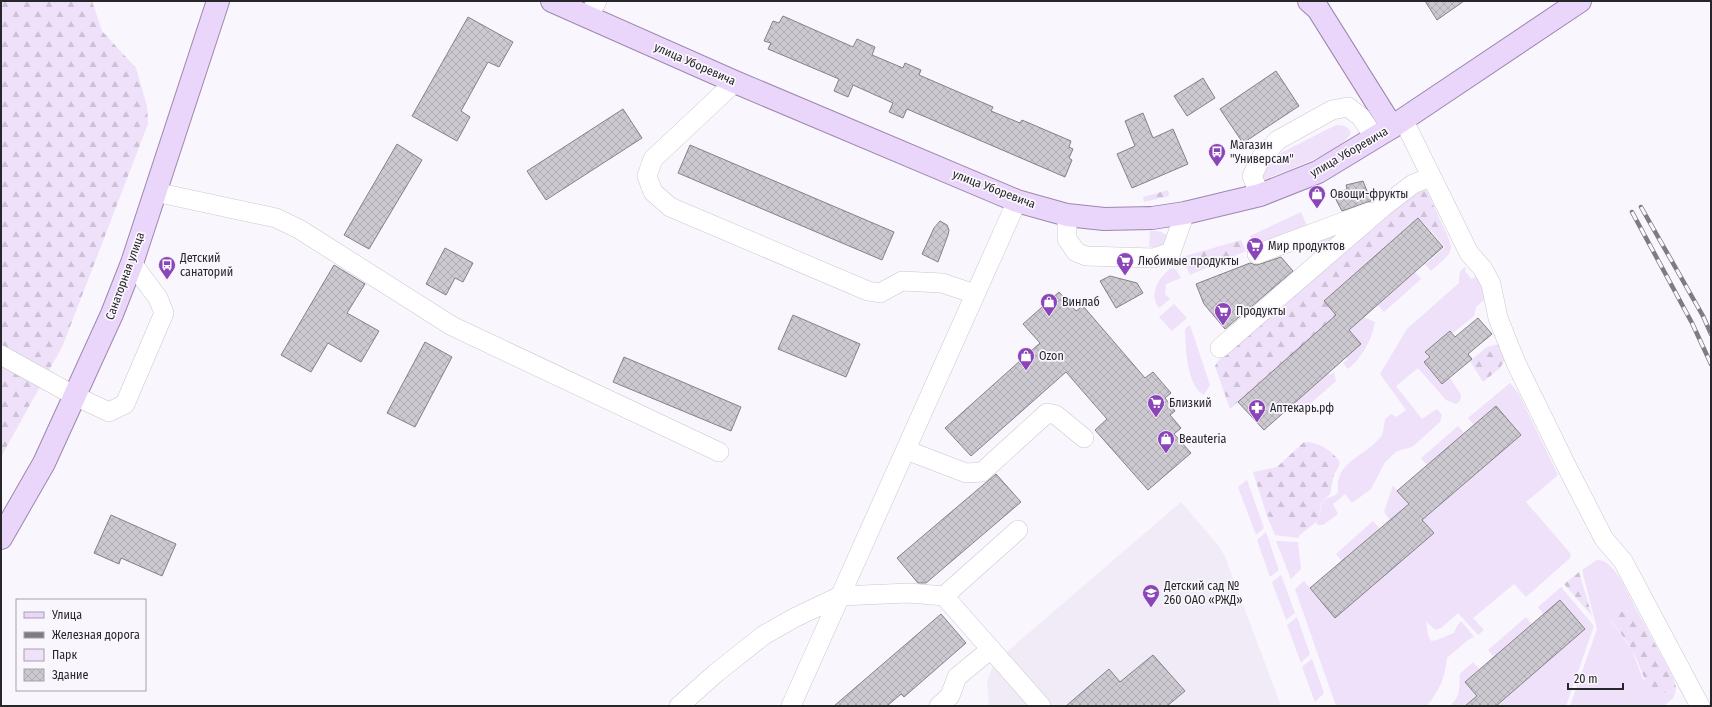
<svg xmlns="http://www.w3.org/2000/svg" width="1712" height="707" font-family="'Fira Sans Condensed',sans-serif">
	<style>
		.built { fill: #f1eaf7 }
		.green { fill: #eee1f9 }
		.forest { fill: url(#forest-firs) }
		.building { fill: url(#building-cross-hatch); stroke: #848187 }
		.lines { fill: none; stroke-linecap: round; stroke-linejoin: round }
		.minor-casing { stroke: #cbc7ce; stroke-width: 20 }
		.major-casing { stroke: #9d87af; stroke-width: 24 }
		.minor { stroke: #fff; stroke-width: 19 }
		.major { stroke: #ead6fb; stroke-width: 22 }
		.rail-casing { stroke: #7e7c80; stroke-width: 4.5 }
		.rail { stroke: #f9f6fd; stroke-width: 3; stroke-dasharray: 9; stroke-linecap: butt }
		.labels { text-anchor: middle; stroke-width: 3.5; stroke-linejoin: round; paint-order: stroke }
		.street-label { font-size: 12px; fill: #272628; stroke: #f9f6fd }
		.poi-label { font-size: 12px; fill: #272628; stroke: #f9f6fd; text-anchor: start }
	</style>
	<defs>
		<pattern id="forest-firs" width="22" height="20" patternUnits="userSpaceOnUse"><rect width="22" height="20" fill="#eee1f9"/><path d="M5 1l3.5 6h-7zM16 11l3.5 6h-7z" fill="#ccc1d5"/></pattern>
		<pattern id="building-cross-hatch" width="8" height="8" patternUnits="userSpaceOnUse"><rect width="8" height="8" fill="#ccc9d0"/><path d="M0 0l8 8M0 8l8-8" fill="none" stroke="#afacb3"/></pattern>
	</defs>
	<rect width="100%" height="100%" fill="#f9f6fd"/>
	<path class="built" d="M1181,502L1218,545L1225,557L1281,706H989L987,681L994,663Z"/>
	<g class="green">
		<path d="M1336,125C1344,125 1348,126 1351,133C1342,152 1281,173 1260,181L1265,161Z"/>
		<path d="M1301,212L1308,228L1256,251L1250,236Z"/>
		<path d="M1442,224C1456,253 1454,250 1431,271L1423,262L1424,261L1427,263L1445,247L1431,231Z"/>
		<path d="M1150,231C1158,231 1163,231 1168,237L1167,244L1160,247H1149Z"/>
		<path d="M1466,267L1465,271L1471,279L1482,274L1485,299L1476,307L1474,316L1453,333L1450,331L1425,352L1430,357L1424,362L1442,384L1450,378L1461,395L1460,401L1456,404L1446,400L1418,368L1396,386L1422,419L1437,409L1442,415L1440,422L1412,447L1397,451L1385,462L1371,489L1352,503L1345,494L1333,504L1338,514L1323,525H1318L1316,523C1326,508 1313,502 1336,495L1338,492C1335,465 1357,459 1374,444C1376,441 1381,438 1382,435C1384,430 1384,424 1385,419L1391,414L1396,417L1406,410L1380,374L1407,329L1459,283C1459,276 1459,269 1466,267Z"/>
		<path d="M1172,268L1176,270L1181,278L1166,284L1165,294L1170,299L1159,308C1148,294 1159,276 1172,268Z"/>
		<path d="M1415,272L1421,279L1384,312L1378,305Z"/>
		<path d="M1174,304L1187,318L1172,331L1159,317Z"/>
		<path d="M1364,317L1375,322C1372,339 1362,358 1348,369L1343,363L1348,359L1346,357L1361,344L1349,330Z"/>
		<path d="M1190,325L1210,385L1204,395C1186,385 1186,347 1185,329Z"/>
		<path d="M1334,372L1336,381L1303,410L1296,402L1328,373L1330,375Z"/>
		<path d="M1510,383L1519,394L1558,475L1526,502L1571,554L1570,558L1526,597L1514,584L1473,618L1484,630L1478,635L1458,613L1441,628L1436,630L1426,622L1428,635L1431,641C1440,640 1445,636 1454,633L1457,626L1461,621L1474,637L1468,640L1447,658C1445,679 1439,690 1427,706H1336L1295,589L1304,581L1335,617L1434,533L1422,520L1521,435L1496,406L1474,425L1468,418Z"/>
		<path d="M1458,426L1464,433L1427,465L1421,458Z"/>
		<path d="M1247,480L1264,528L1256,535L1238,487Z"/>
		<path d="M1393,485L1409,504L1390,520L1384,512Z"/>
		<path d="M1267,516L1280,519L1300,535L1298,538L1275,535Z"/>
		<path d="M1373,521L1380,529L1342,561L1336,554Z"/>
		<path d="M1266,532L1279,570L1270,577L1257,540Z"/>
		<path d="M1276,541L1298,542L1301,569L1291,579Z"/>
		<path d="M1597,560C1615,559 1628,595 1636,609L1608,614L1612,623L1632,650L1643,679L1666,694L1676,687L1674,697L1664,706H1570L1597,629L1582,570Z"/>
		<path d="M1281,575L1295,613L1286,620L1272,582Z"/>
		<path d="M1561,587L1594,626L1566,706H1496L1585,629L1561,600L1545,613L1546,617L1538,607Z"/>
		<path d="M1297,617L1310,654L1301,663L1287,625Z"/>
		<path d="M1526,617L1534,627L1526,629L1498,653L1497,660L1488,650Z"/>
		<path d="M1312,659L1324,693L1315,702L1302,667Z"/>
		<path d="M1473,662L1479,669L1465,682L1477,696L1465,706H1453L1451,705C1461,696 1459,686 1460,674Z"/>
	</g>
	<g class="forest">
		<path d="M1,1H92L102,31L136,68L147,106L148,124L63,345L1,457Z"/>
		<path d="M1422,189L1427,191L1442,224L1431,231L1418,218L1324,301L1336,315L1230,409L1215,366L1218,361L1415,191Z"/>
		<path d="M1168,190L1169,196L1144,202L1143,197Z"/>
		<path d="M1347,229L1316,256L1304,241Z"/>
		<path d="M1241,240L1246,251L1190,275L1182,257Z"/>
		<path d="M1498,344L1503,345L1506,358L1500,368L1483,382L1470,361L1487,347Z"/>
		<path d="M1304,442C1319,442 1331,450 1340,462L1338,468L1334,474L1330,494L1321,503L1319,518L1316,522L1300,535L1280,519L1267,516L1253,472L1277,467Z"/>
		<path d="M1579,572L1592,616L1564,584Z"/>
		<path d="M1636,609L1673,677L1676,687C1667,693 1662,696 1651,693C1643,679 1640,663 1632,650C1625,637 1614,628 1608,614Z"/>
	</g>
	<g class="building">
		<path d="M1425,1H1464L1437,20Z"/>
		<path d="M783,16L853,47L857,39L875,47L872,55L903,68L905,63L921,70L919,75L993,107L991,111L1020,123L1022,120L1071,141L1069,147L1073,149L1069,158L1072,160L1065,177L907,109L903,118L889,112L893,103L853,85L848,97L834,91L839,79L768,49L771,43L764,41L773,21L779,23Z"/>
		<path d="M468,17L513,42L499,67L488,62L461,111L470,117L457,141L412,116Z"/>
		<path d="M1276,71L1299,106L1243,143L1220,109Z"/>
		<path d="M1203,78L1215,98L1187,116L1174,96Z"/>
		<path d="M623,109L642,138L546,200L527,171Z"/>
		<path d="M1143,113L1153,138L1173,129L1188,164L1132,188L1117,154L1135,146L1125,121Z"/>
		<path d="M397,144L422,160L369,249L344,235Z"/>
		<path d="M690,145L894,232L882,260L678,173Z"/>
		<path d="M1363,181L1371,201L1342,211L1334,196L1347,189L1346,185Z"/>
		<path d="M1418,218L1443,247L1349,330L1361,344L1264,430L1238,402L1336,315L1324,301Z"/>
		<path d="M940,221L947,225L949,230L948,235L938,262L922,254L934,228Z"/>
		<path d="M445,248L473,263L463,282L455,278L446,295L426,284Z"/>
		<path d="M1281,257L1293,271L1225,329L1204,304L1196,284L1250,263L1256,265L1260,264Z"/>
		<path d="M334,265L365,284L347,313L379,331L361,362L328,343L311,372L281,355Z"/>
		<path d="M1110,276L1137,283L1143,293L1116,308L1100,281Z"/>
		<path d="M1059,292L1076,311L1083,306L1145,378L1153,372L1171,393L1165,398L1175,411L1170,415L1181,428L1174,434L1191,453L1148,490L1095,430L1107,419L1066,372L971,456L945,428L1040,343L1023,324Z"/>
		<path d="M793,315L860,344L846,377L778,349Z"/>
		<path d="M1478,318L1492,334L1468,354L1472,359L1442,384L1424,362L1430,357L1425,352L1450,331L1455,337Z"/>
		<path d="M425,342L452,357L415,427L387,413Z"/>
		<path d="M624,357L741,407L731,431L613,382Z"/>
		<path d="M1496,406L1521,435L1422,520L1434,533L1335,618L1310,588L1409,504L1397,491Z"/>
		<path d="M996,474L1021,502L926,583H918L897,558Z"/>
		<path d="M111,515L176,544L162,576L121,558L119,564L94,553Z"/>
		<path d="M1560,600L1585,629L1496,706H1465L1477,696L1465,682Z"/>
		<path d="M941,614L966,643L904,697L901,694L887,706H834Z"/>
		<path d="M1153,655L1185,691L1167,706H1066L1109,669L1120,682Z"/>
	</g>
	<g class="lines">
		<defs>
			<g id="minor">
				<path d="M588,17L597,1"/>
				<path d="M735,82L653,159L647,176L653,192L670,207L868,291L880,293L902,281L942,283L975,294"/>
				<path d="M1403,119L1469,253L1483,269L1491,284L1498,318L1516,363L1567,467L1604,539L1623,561L1700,706"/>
				<path d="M155,192L276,218L299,229L452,326L719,452"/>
				<path d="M1260,195L1252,176L1261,158L1278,140L1332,110L1348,107L1361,117L1375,138"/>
				<path d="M1067,215V239L1076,252L1086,256L1154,258L1171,252L1185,213"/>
				<path d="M1257,254L1370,212"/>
				<path d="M1220,348L1383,207L1413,184L1431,177"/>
				<path d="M1,355L75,396L109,412L125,404L164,313L158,298L132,263"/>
				<path d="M906,450L966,473L982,472L1047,413L1056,415L1084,438"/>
				<path d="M944,596L1041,706"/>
				<path d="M679,706L716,673L764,635L794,618L840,596L909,593L944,596L1018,530"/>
				<path d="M791,706L1017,201"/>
				<path d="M939,706L950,696L957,677L991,649"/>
			</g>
			<g id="major">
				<path d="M552,1L735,82L1017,201L1067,215L1104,219L1152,218L1185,213L1260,195L1318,172L1392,127L1580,1"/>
				<path d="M1309,1L1318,9L1392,127"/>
				<path d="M1,538L44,463L112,314L132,263L218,1"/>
			</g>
		</defs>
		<use href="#minor" class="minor-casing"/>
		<use href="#major" class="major-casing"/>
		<use href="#minor" class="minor"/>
		<use href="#major" class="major"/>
		<defs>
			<g id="rail">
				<path d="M1641,207L1703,316L1711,334"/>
				<path d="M1632,212L1692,323L1711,364"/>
			</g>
		</defs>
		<use href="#rail" class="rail-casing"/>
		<use href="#rail" class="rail"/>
	</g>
	<defs>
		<symbol id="bus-pin" viewBox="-11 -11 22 30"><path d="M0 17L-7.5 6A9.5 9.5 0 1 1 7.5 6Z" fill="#8a45b8" stroke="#f9f6fd"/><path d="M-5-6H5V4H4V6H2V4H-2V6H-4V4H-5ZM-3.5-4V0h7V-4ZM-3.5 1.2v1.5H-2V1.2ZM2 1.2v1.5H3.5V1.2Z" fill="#fff"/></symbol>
		<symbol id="shop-pin" viewBox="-11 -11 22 30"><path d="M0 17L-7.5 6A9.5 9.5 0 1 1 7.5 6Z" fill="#8a45b8" stroke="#f9f6fd"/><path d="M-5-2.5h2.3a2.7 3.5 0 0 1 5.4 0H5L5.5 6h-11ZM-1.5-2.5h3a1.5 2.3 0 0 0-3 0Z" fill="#fff"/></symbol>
		<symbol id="supermarket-pin" viewBox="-11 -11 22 30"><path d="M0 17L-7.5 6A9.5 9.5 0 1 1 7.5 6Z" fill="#8a45b8" stroke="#f9f6fd"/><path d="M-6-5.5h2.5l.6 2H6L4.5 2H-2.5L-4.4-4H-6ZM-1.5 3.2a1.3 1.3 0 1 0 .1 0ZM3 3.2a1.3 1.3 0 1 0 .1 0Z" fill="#fff"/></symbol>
		<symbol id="pharmacy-pin" viewBox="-11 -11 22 30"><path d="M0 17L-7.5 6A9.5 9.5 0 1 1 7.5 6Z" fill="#8a45b8" stroke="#f9f6fd"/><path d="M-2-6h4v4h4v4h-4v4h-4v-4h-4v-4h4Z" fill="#fff"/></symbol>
		<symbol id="school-pin" viewBox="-11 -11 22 30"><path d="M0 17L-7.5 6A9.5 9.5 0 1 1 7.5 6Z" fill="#8a45b8" stroke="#f9f6fd"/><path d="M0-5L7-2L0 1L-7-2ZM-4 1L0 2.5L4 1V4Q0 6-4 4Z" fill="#fff"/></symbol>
	</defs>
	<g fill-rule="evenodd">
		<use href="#bus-pin" x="1207" y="142" width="20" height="27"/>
		<use href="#shop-pin" x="1307" y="184" width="20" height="27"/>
		<use href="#supermarket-pin" x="1245" y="236" width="20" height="27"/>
		<use href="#supermarket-pin" x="1115" y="251" width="20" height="27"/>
		<use href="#bus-pin" x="157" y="255" width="20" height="27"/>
		<use href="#shop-pin" x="1039" y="292" width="20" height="27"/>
		<use href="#supermarket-pin" x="1213" y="301" width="20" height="27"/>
		<use href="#shop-pin" x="1016" y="346" width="20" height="27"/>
		<use href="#supermarket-pin" x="1146" y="393" width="20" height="27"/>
		<use href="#pharmacy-pin" x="1247" y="398" width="20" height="27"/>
		<use href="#shop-pin" x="1156" y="429" width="20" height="27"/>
		<use href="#school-pin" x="1141" y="583" width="20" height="27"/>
	</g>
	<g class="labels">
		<g class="street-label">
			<text transform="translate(695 64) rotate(24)" y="4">улица Уборевича</text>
			<text transform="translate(1349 152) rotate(-30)" y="4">улица Уборевича</text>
			<text transform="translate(994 189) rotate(21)" y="4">улица Уборевича</text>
			<text transform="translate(125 276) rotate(-70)" y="4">Санаторная улица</text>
		</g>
		<g class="poi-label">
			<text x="1230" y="149">Магазин<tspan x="1230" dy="14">"Универсам"</tspan></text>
			<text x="1330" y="198">Овощи-фрукты</text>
			<text x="1268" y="250">Мир продуктов</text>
			<text x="180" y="262">Детский<tspan x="180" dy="14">санаторий</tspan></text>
			<text x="1138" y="265">Любимые продукты</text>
			<text x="1062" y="306">Винлаб</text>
			<text x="1236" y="315">Продукты</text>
			<text x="1039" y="360">Ozon</text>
			<text x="1169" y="407">Близкий</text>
			<text x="1270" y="412">Аптекарь.рф</text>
			<text x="1179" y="443">Beauteria</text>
			<text x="1164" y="590">Детский сад №<tspan x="1164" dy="14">260 ОАО «РЖД»</tspan></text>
		</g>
	</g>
	<rect width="1712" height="707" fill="none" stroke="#272628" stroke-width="4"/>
	<rect x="16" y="599" width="130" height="92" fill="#f9f6fd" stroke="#a5a3a8"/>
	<rect x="24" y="612" width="20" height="6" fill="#ead6fb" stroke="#a5a3a8"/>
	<text x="52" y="619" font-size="12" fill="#272628">Улица</text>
	<rect x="24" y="632" width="20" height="6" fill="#7e7c80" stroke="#a5a3a8"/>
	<text x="52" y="639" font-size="12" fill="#272628">Железная дорога</text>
	<rect x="24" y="649" width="20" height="12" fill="#eee1f9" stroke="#a5a3a8"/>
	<text x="52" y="659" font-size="12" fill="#272628">Парк</text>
	<rect x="24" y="669" width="20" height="12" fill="url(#building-cross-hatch)" stroke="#a5a3a8"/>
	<text x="52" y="679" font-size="12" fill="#272628">Здание</text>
	<path d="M1568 683v6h55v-6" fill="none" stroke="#272628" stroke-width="2"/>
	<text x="1574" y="683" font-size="12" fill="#272628" stroke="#f9f6fd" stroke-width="3" paint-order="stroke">20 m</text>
</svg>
